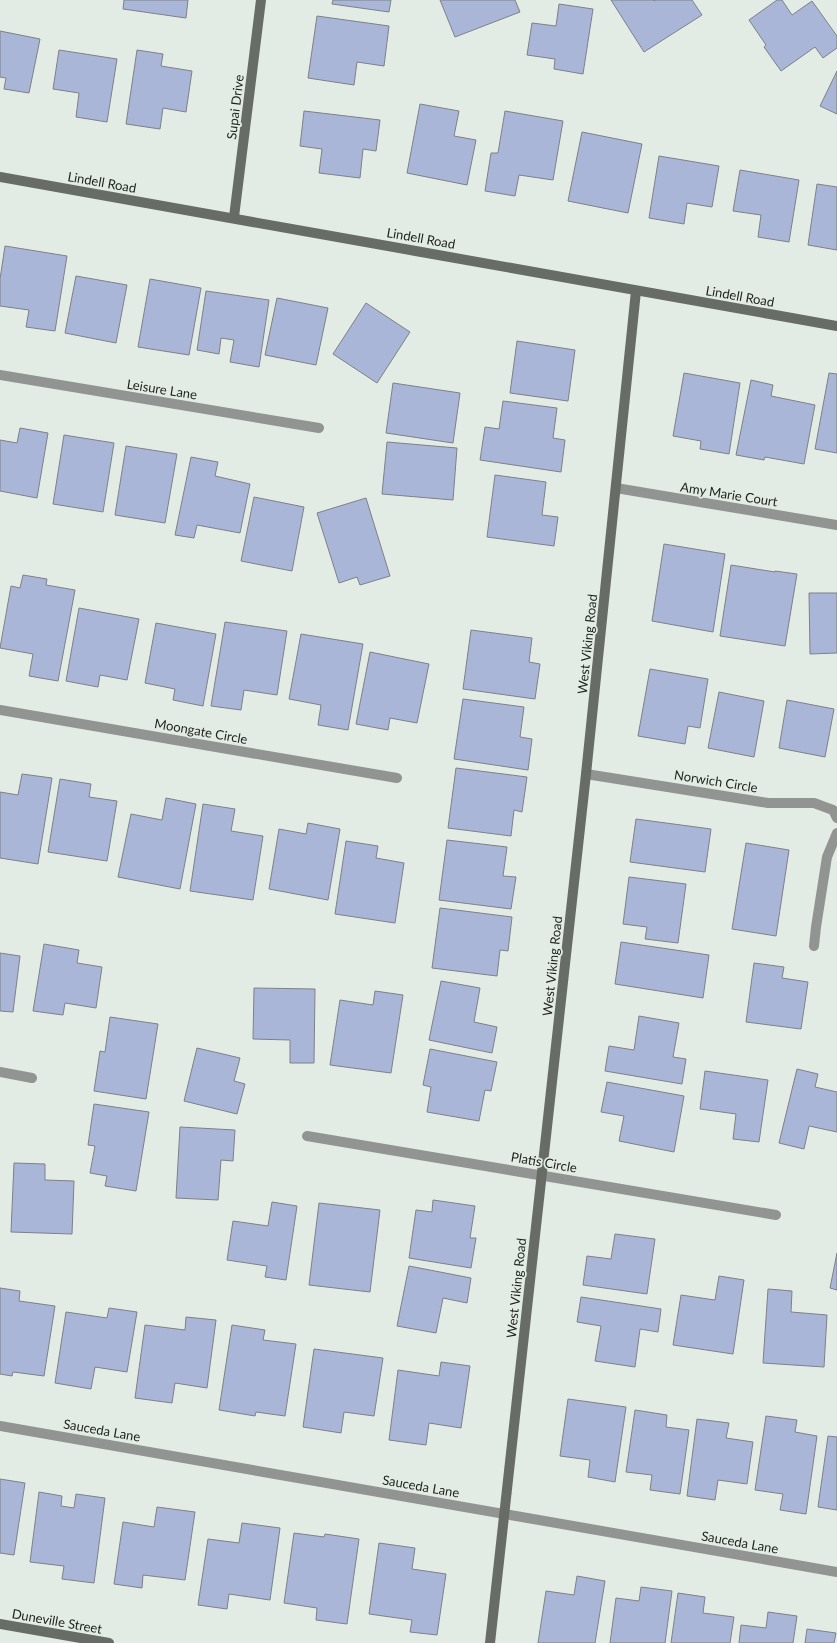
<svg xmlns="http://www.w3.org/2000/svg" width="837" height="1643" font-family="Lato,sans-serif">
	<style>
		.building { fill: #aab6d8; stroke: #7d8088 }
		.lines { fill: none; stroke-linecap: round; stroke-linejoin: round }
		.street { stroke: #919491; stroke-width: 10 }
		.secondary { stroke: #676c67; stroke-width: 10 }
		.labels { text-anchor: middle; stroke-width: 3.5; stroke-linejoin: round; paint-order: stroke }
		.street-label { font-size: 13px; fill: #202320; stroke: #e3ece4 }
	</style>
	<rect width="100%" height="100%" fill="#e3ece4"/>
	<g class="building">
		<path d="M124,0H188L186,18L123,9Z"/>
		<path d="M333,0H391L389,12L332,4Z"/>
		<path d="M440,0H515L520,12L455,37Z"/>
		<path d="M611,0H653L654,1L656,0H692L702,15L644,52Z"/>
		<path d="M777,0H782L792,15L812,1L837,36V48L823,58L815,47L781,71L764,47L766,45L749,20Z"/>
		<path d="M559,4L593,9L583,74L554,69L555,59L527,55L532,23L556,26Z"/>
		<path d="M317,16L389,26L384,66L357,62L354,85L308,78Z"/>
		<path d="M0,31L40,39L29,93L4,89L6,78L0,77Z"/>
		<path d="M59,50L117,59L107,122L76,117L79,93L53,89Z"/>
		<path d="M137,50L163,54L161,66L192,71L186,112L163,108L160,129L126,124Z"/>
		<path d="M837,71V114L820,106Z"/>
		<path d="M420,104L459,111L454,136L476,140L467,185L407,173Z"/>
		<path d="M304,111L380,120L376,151L363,149L360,178L319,173L322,149L300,146Z"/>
		<path d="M505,111L563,121L553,180L519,175L515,196L485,191L491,153H498Z"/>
		<path d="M582,132L642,144L628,213L568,201Z"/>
		<path d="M659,156L719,166L712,207L687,203L684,224L649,218Z"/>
		<path d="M740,170L799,180L789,242L758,237L761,215L733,211Z"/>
		<path d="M817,184L837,187V250L808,245Z"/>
		<path d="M5,246L67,256L55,331L26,327L29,310L0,306V279Z"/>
		<path d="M76,276L127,285L116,343L65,333Z"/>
		<path d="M150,279L201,288L189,355L138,347Z"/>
		<path d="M206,291L269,300L259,367L230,362L234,340L221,338L219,354L197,350Z"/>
		<path d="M277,298L328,308L316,365L265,355Z"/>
		<path d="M366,303L410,332L377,383L333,354Z"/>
		<path d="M517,341L575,350L568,401L510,393Z"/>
		<path d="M684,373L740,383L729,454L700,449L701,441L673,436Z"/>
		<path d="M829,373L837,374V453L815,449Z"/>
		<path d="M751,380L773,385L771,396L815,405L804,464L765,457L764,460L736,455Z"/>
		<path d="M393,383L460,393L453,443L386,433Z"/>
		<path d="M503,401L557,408L553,438L565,440L561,472L480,460L485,427L499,429Z"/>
		<path d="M20,428L48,433L37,498L0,491V440L17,443Z"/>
		<path d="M64,435L114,443L103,512L53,504Z"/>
		<path d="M387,442L457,448L453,500L382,494Z"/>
		<path d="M126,446L177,454L165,523L115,515Z"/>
		<path d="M191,457L218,462L215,476L250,484L240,533L197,525L194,538L175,535Z"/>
		<path d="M495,475L546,482L542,515L558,517L554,546L487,537Z"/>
		<path d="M254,497L304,507L292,571L241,561Z"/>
		<path d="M366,498L390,576L360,585L357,577L339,583L317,513Z"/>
		<path d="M664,544L725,554L713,632L652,621Z"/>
		<path d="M731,565L775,572V571L797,574L785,646L720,636Z"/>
		<path d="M23,575L47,579L46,585L75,590L58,681L29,676L33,654L0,648L11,586L20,588Z"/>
		<path d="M809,593H837V653L810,654Z"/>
		<path d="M79,608L139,619L127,680L100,675L98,687L66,681Z"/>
		<path d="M225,622L287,631L277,695L244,690L241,710L211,706Z"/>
		<path d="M156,623L216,634L203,706L173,700L175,689L145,683Z"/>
		<path d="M471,630L532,638L529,662L540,664L535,699L463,689Z"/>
		<path d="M301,634L363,644L348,730L318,725L321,705L289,699Z"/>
		<path d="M370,652L429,664L417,723L390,718L388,730L356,724Z"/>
		<path d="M650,669L708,679L700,728L688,726L685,744L638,736Z"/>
		<path d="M719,692L764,701L754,757L708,748Z"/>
		<path d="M463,699L524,707L520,737L532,739L528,770L454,759Z"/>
		<path d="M787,700L834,709L825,757L779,748Z"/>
		<path d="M456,768L527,777L522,812L514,810L511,836L448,828Z"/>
		<path d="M22,774L52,778L38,864L0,858V792L18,795Z"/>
		<path d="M60,779L91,784L89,797L117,801L107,861L48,852Z"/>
		<path d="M166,798L196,804L180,889L118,877L131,814L162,820Z"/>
		<path d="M203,804L235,809L231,831L263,836L253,900L190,891Z"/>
		<path d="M636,819L711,829L705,872L630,862Z"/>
		<path d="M308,823L340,829L328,900L269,889L279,829L306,834Z"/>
		<path d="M447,840L507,847L503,876L516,877L511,909L439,900Z"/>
		<path d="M346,841L378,846L376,858L404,863L395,923L335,914Z"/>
		<path d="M746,843L789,850L776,936L732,929Z"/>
		<path d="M629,877L686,884L678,943L645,939L647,927L623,924Z"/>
		<path d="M440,908L512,917L508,951L500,950L497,976L432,968Z"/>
		<path d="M621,942L709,955L703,998L615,984Z"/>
		<path d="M44,944L79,950L77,963L102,967L96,1008L65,1003L63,1015L33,1011Z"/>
		<path d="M0,953L20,956L13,1012L0,1011Z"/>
		<path d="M754,963L784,967L782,978L808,982L801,1029L746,1022Z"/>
		<path d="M441,981L480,988L474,1022L497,1027L492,1053L429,1040Z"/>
		<path d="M254,988L315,989L314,1063H290V1040L253,1039Z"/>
		<path d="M375,991L403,995L391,1073L330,1065L340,1000L373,1005Z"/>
		<path d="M639,1016L679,1023L673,1057L686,1059L682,1084L605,1071L609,1046L634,1050Z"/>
		<path d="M110,1017L158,1024L146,1099L94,1091L100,1051L105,1052Z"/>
		<path d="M197,1048L240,1058L234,1081L245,1084L237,1114L184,1101Z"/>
		<path d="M430,1049L497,1062L491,1091L485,1090L479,1121L427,1112L431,1087L423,1085Z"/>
		<path d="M797,1069L818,1074L815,1087L837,1092V1132L809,1126L804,1149L779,1143Z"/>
		<path d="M705,1071L768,1080L759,1142L733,1139L736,1114L700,1109Z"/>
		<path d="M607,1082L684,1096L674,1152L619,1141L624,1116L601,1112Z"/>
		<path d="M94,1104L149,1112L136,1191L105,1186L107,1176L90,1173L95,1146L88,1145Z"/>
		<path d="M180,1127L235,1130L233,1161L221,1160L218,1200L176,1198Z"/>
		<path d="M14,1163L45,1164V1180L74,1181L72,1234L11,1232Z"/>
		<path d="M433,1200L475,1206L470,1238H476L471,1268L409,1258L416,1210L432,1212Z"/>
		<path d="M272,1202L297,1206L286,1280L265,1277L267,1266L227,1260L233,1221L268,1226Z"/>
		<path d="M319,1203L380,1210L370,1292L309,1285Z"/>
		<path d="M615,1234L655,1239L647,1294L583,1285L587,1256L611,1259Z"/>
		<path d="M837,1253V1290L830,1288Z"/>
		<path d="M409,1266L471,1278L467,1303L443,1298L436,1333L397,1326Z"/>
		<path d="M719,1276L744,1280L733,1354L673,1345L681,1295L715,1300Z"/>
		<path d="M0,1288L20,1291L19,1301L55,1306L44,1376L13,1372L12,1376L0,1374Z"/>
		<path d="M768,1289L792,1291L791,1312L827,1315L824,1367L763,1363Z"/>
		<path d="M581,1297L661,1309L658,1332L640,1329L635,1367L595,1361L601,1326L577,1322Z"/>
		<path d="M109,1308L137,1312L127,1372L95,1367L91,1389L55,1383L66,1312L107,1318Z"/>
		<path d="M186,1317L216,1320L207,1388L175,1383L172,1403L135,1398L145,1325L185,1330Z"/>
		<path d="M232,1325L265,1330L263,1340L296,1344L285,1416L256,1412L255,1416L219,1410Z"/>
		<path d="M314,1349L383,1358L374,1416L344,1412L341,1433L303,1427Z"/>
		<path d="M441,1362L470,1366L461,1428L429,1423L426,1445L389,1440L398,1370L439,1376Z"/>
		<path d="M568,1399L626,1407L615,1482L588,1477L590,1460L560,1456Z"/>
		<path d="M635,1410L667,1415L666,1427L689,1430L680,1494L650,1490L652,1475L626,1472Z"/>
		<path d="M766,1416L797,1420L795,1432L817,1436L806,1514L780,1510L783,1494L755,1490Z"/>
		<path d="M697,1419L729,1423L726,1438L753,1442L747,1484L718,1480L715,1500L687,1496Z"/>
		<path d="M828,1436L837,1437V1510L818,1507Z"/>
		<path d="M0,1479L25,1483L14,1555L0,1553Z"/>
		<path d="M39,1492L62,1496L61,1506L74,1508L76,1494L105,1498L94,1583L62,1579L64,1566L30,1562Z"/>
		<path d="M157,1507L195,1512L185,1580L143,1575L142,1588L114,1584L123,1522L154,1527Z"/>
		<path d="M242,1523L280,1528L270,1600L229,1594L227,1609L198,1605L208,1539L239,1543Z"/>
		<path d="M294,1533L324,1537L325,1534L359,1539L347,1624L316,1620L317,1608L284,1603Z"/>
		<path d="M379,1543L415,1548L412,1569L446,1574L437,1635L410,1632L412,1620L369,1614Z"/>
		<path d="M577,1576L605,1581L595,1643H538L546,1591L574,1595Z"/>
		<path d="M641,1587L672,1591L665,1643H610L616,1598L639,1601Z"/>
		<path d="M678,1593L705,1597L703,1613L734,1617L730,1643H671Z"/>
		<path d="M768,1612L797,1616L793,1643H739L741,1625L766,1628Z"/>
		<path d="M807,1629L836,1633L834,1643H805Z"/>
	</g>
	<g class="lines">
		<g class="street">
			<path d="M0,375L319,428"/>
			<path d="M616,488L837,525"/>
			<path d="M0,710L397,778"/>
			<path d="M586,774L768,803H814L833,810L837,818"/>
			<path d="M814,946L816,927L827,857L837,833"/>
			<path d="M0,1072L32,1078"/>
			<path d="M307,1136L776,1215"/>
			<path d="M0,1426L837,1572"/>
		</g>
		<g class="secondary">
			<path d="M0,177C279,225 558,278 837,326"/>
			<path d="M234,217L261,0"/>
			<path d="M0,1624L109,1643"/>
			<path d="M490,1643L586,774L636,291"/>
		</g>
	</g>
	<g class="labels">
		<g class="street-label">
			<text transform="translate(235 107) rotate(-83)" y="5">Supai Drive</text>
			<text transform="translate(102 182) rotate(10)" y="5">Lindell Road</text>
			<text transform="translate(421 238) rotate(10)" y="5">Lindell Road</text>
			<text transform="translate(740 296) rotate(10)" y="5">Lindell Road</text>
			<text transform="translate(162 389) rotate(9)" y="5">Leisure Lane</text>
			<text transform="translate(729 494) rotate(9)" y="5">Amy Marie Court</text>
			<text transform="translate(587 644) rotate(-84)" y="5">West Viking Road</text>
			<text transform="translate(201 731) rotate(10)" y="5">Moongate Circle</text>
			<text transform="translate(716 781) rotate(9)" y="5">Norwich Circle</text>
			<text transform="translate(552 966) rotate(-84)" y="5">West Viking Road</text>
			<text transform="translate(544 1162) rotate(10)" y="5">Platis Circle</text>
			<text transform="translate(516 1288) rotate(-84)" y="5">West Viking Road</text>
			<text transform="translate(102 1430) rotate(10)" y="5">Sauceda Lane</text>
			<text transform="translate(421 1486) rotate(10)" y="5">Sauceda Lane</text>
			<text transform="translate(740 1542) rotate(10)" y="5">Sauceda Lane</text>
			<text transform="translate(57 1621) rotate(10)" y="5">Duneville Street</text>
		</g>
	</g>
</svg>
